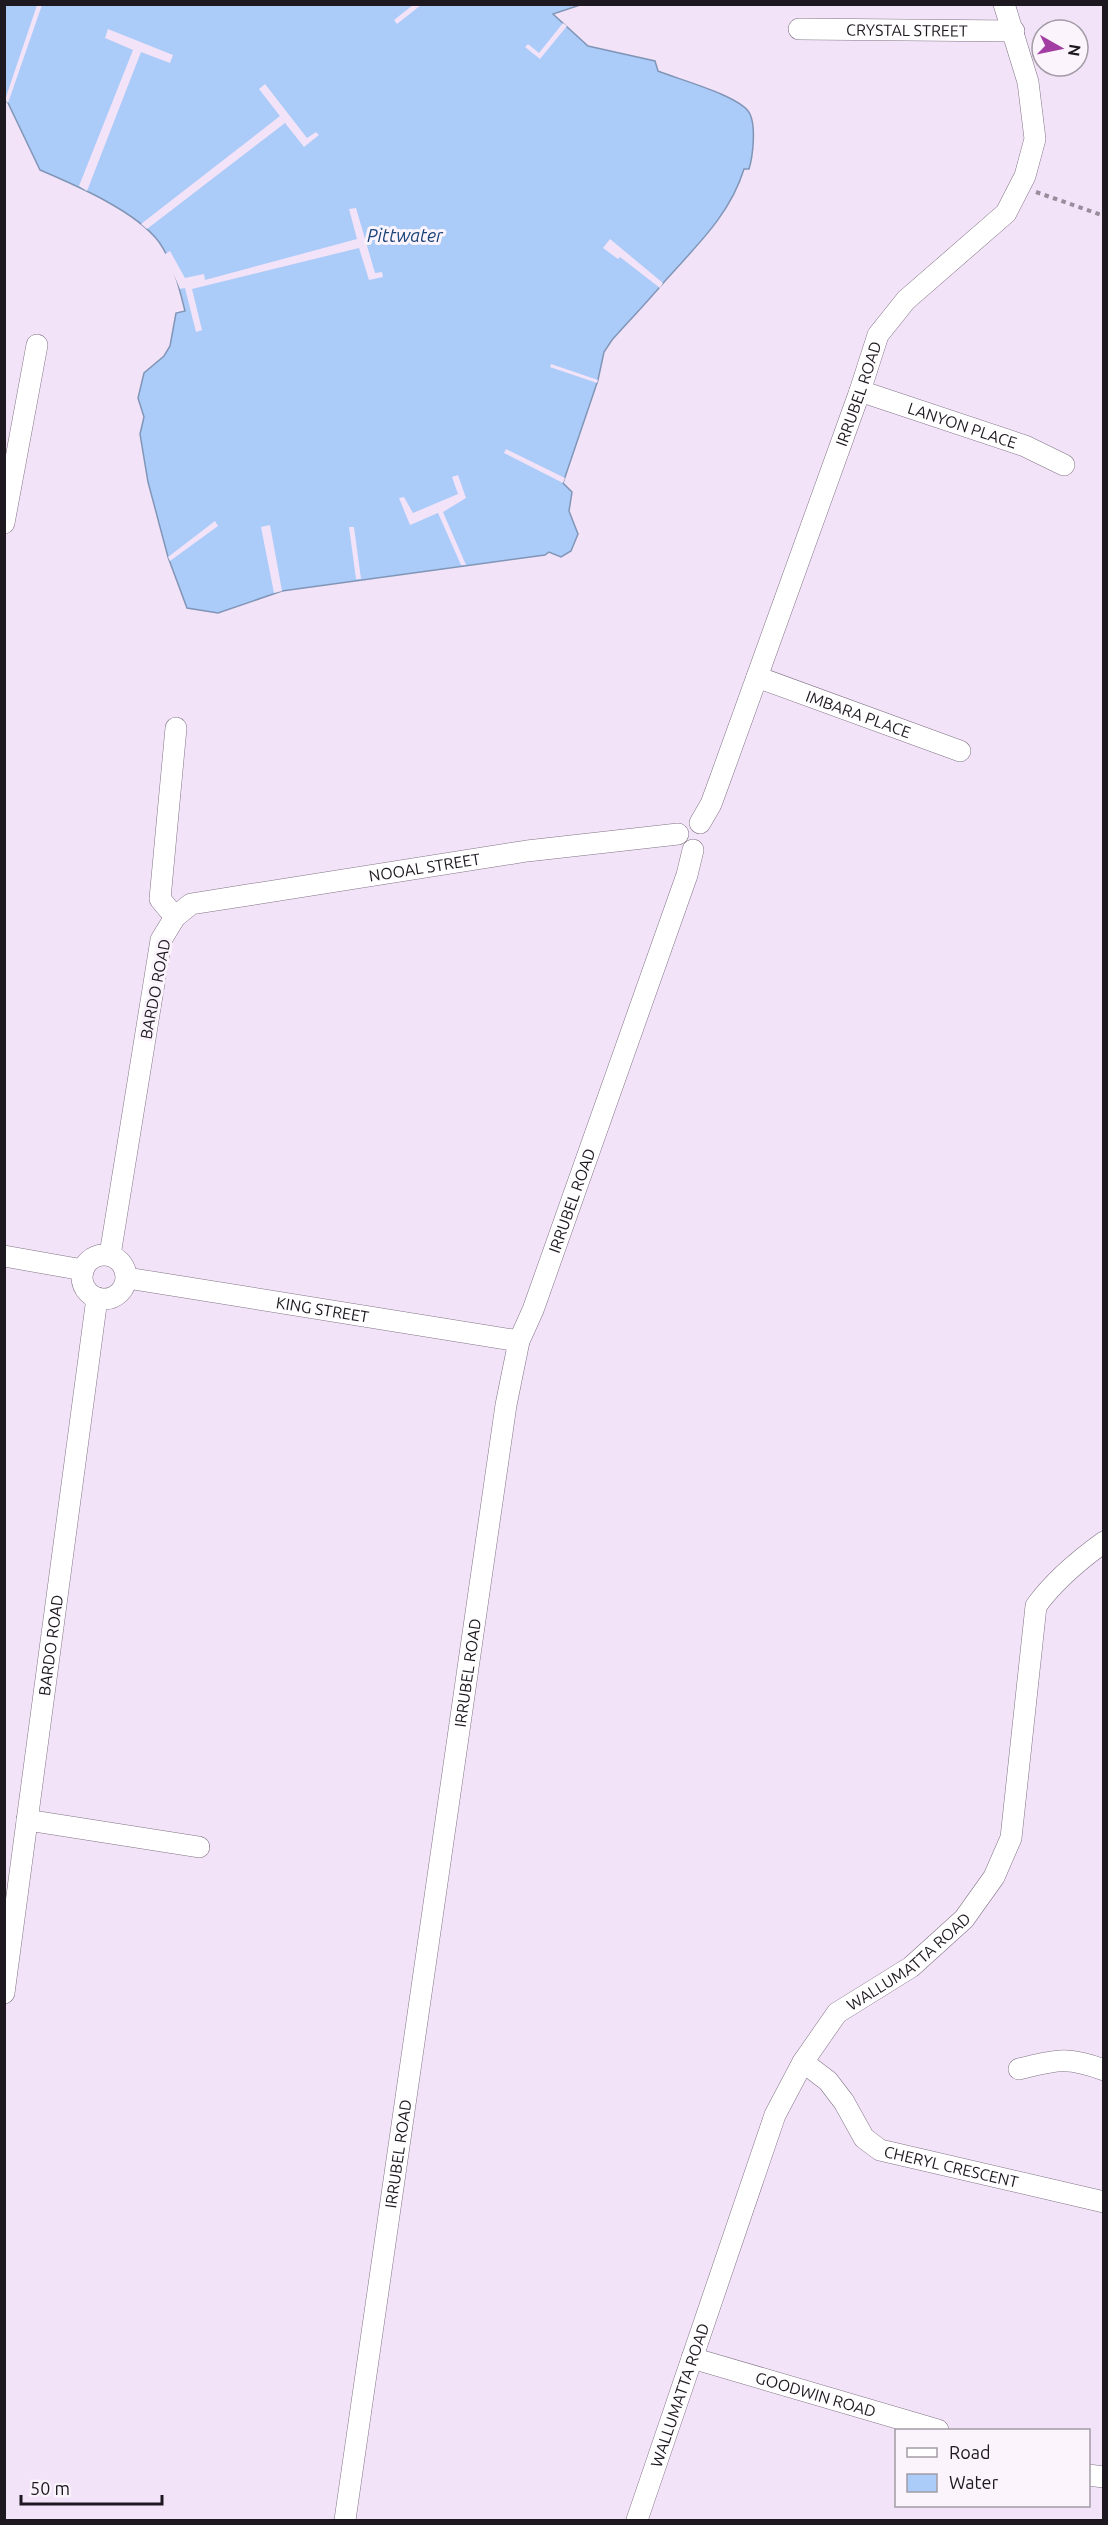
<svg xmlns="http://www.w3.org/2000/svg" width="1108" height="2525" font-family="Ubuntu,sans-serif">
	<style>
		.water { fill: #abcbf8; stroke: #8196b7; stroke-width: 1.5 }
		.pier { fill: #f3e3f8 }
		.lines { fill: none; stroke-linecap: round; stroke-linejoin: round }
		.minor-casing { stroke: #817486; stroke-width: 22 }
		.path { stroke: #998d9c; stroke-width: 4; stroke-dasharray: 4.5 4.5; stroke-linecap: butt }
		.minor { stroke: #fff; stroke-width: 21 }
		.labels { text-anchor: middle; stroke-width: 6; stroke-linejoin: round; paint-order: stroke }
		.street-label { font-size: 16px; fill: #1e1920; stroke: #fbf4fd }
		.water-label { font-size: 18px; font-style: italic; fill: #1c4479; stroke: #fbf4fd }
	</style>
	<rect width="100%" height="100%" fill="#f3e3f8"/>
	<path class="water" d="M4,5H580L553,14L588,46L655,61L658,71C677,79 742,96 750,114C756,127 753,156 749,169H744C730,215 696,246 665,281C648,301 630,320 612,340L604,352L598,380L563,483L572,492L569,511L578,534L571,551L561,557L549,552L545,555L282,591L218,613L187,608L168,557L148,482L140,434L144,417L138,398L144,373L164,356L170,346L176,313L185,311C179,287 173,262 159,242C136,211 75,185 40,170L8,103L5,100Z"/>
	<g class="pier">
		<path d="M37,5H42L8,103L5,100Z"/>
		<path d="M413,5H421L397,24L394,20Z"/>
		<path d="M563,23L567,26L540,59L525,47L528,44L539,53Z"/>
		<path d="M108,29L173,55L170,63L141,52L87,191L79,186L133,50L105,38Z"/>
		<path d="M265,84L307,138L316,132L319,135L304,147L285,123L147,229L141,224L280,116L259,89Z"/>
		<path d="M356,208L375,273L382,272L383,277L369,280L359,248L192,289L202,330L196,332L185,288L180,289L165,254L170,251L185,278L204,274L205,280L357,239L349,209Z"/>
		<path d="M610,239L663,283L660,288L620,257L618,259L603,248Z"/>
		<path d="M551,364L598,380L597,383L550,367Z"/>
		<path d="M506,449L565,478L563,483L504,453Z"/>
		<path d="M458,475L466,498L443,512L466,565H461L438,513L410,525L399,498L404,497L413,513L458,494L452,477Z"/>
		<path d="M215,521L218,526L170,561L168,557Z"/>
		<path d="M270,525L282,591L274,593L261,527Z"/>
		<path d="M349,527H354L361,579H356Z"/>
	</g>
	<g class="lines">
		<defs>
			<g id="minor">
				<path id="s1" d="M799,29L1014,31"/>
				<path id="s2" d="M860,391L1025,446L1064,465"/>
				<path d="M4,523L37,345"/>
				<path id="s3" d="M757,677L960,751"/>
				<path id="s4" d="M700,823L711,804L722,774L860,391L878,335L906,300L1006,213L1025,176L1035,139L1028,82L1004,4"/>
				<path d="M175,917L160,899L176,728"/>
				<circle cx="104" cy="1277" r="22"/>
				<path id="s5" d="M110,1255L161,940L175,917L191,904L527,851L678,834"/>
				<path d="M4,1256L83,1270"/>
				<path id="s6" d="M127,1278L519,1341"/>
				<path d="M27,1820L199,1847"/>
				<path id="s7" d="M4,1993L97,1298"/>
				<path id="s8" d="M803,2062L828,2081L844,2102L864,2138L880,2150L1104,2202"/>
				<path d="M1019,2069C1057,2060 1066,2056 1104,2070"/>
				<path id="s9" d="M692,2358L938,2430"/>
				<path d="M1088,2475L1104,2477"/>
				<path id="s10" d="M345,2520L506,1405L519,1341L533,1310L687,875L693,850"/>
				<path id="s11" d="M637,2520L775,2115L803,2062L837,2013L911,1967L964,1919L994,1877L1011,1838L1036,1606C1054,1581 1079,1560 1104,1542"/>
			</g>
		</defs>
		<use href="#minor" class="minor-casing"/>
		<path class="path" d="M1036,192L1104,216"/>
		<use href="#minor" class="minor"/>
	</g>
	<g class="labels">
		<g class="street-label">
			<text dy="6" stroke="none"><textPath href="#s1" startOffset="108">CRYSTAL STREET</textPath></text>
			<text dy="6" stroke="none"><textPath href="#s4" startOffset="458">IRRUBEL ROAD</textPath></text>
			<text dy="6" stroke="none"><textPath href="#s2" startOffset="108">LANYON PLACE</textPath></text>
			<text dy="6" stroke="none"><textPath href="#s3" startOffset="108">IMBARA PLACE</textPath></text>
			<text dy="6" stroke="none"><textPath href="#s5" startOffset="603">NOOAL STREET</textPath></text>
			<text transform="translate(155 989) rotate(-79)" y="6">BARDO ROAD</text>
			<text dy="6" stroke="none"><textPath href="#s10" startOffset="1342">IRRUBEL ROAD</textPath></text>
			<text dy="6" stroke="none"><textPath href="#s6" startOffset="198">KING STREET</textPath></text>
			<text dy="6" stroke="none"><textPath href="#s7" startOffset="351">BARDO ROAD</textPath></text>
			<text dy="6" stroke="none"><textPath href="#s10" startOffset="856">IRRUBEL ROAD</textPath></text>
			<text dy="6" stroke="none"><textPath href="#s11" startOffset="636">WALLUMATTA ROAD</textPath></text>
			<text dy="6" stroke="none"><textPath href="#s10" startOffset="370">IRRUBEL ROAD</textPath></text>
			<text dy="6" stroke="none"><textPath href="#s8" startOffset="192">CHERYL CRESCENT</textPath></text>
			<text dy="6" stroke="none"><textPath href="#s9" startOffset="129">GOODWIN ROAD</textPath></text>
			<text dy="6" stroke="none"><textPath href="#s11" startOffset="132">WALLUMATTA ROAD</textPath></text>
		</g>
		<g class="water-label">
			<text x="405" y="242">Pittwater</text>
		</g>
	</g>
	<rect width="1108" height="2525" fill="none" stroke="#1e1920" stroke-width="12"/>
	<rect x="895" y="2429" width="195" height="78" fill="#fbf4fd" stroke="#a39ca5" stroke-width="1.5"/>
	<rect x="907" y="2448" width="30" height="9" fill="#ffffff" stroke="#a39ca5" stroke-width="1.5"/>
	<text x="949" y="2459" font-size="18" fill="#1e1920">Road</text>
	<rect x="907" y="2474" width="30" height="18" fill="#abcbf8" stroke="#a39ca5" stroke-width="1.5"/>
	<text x="949" y="2489" font-size="18" fill="#1e1920">Water</text>
	<g transform="translate(1060 48) rotate(99)"><circle r="28" fill="#fbf4fd" stroke="#a39ca5" stroke-width="1.5"/>
	<path d="M0-4.5L10 22L0 15L-10 22Z" fill="#a23ea3"/>
	<text y="-9" font-size="16" font-weight="bold" text-anchor="middle" fill="#1e1920">N</text>
	</g>
	<path d="M21 2495v9h141v-9" fill="none" stroke="#1e1920" stroke-width="3"/>
	<text x="30" y="2495" font-size="18" fill="#1e1920" stroke="#fbf4fd" stroke-width="4.5" paint-order="stroke">50 m</text>
</svg>
